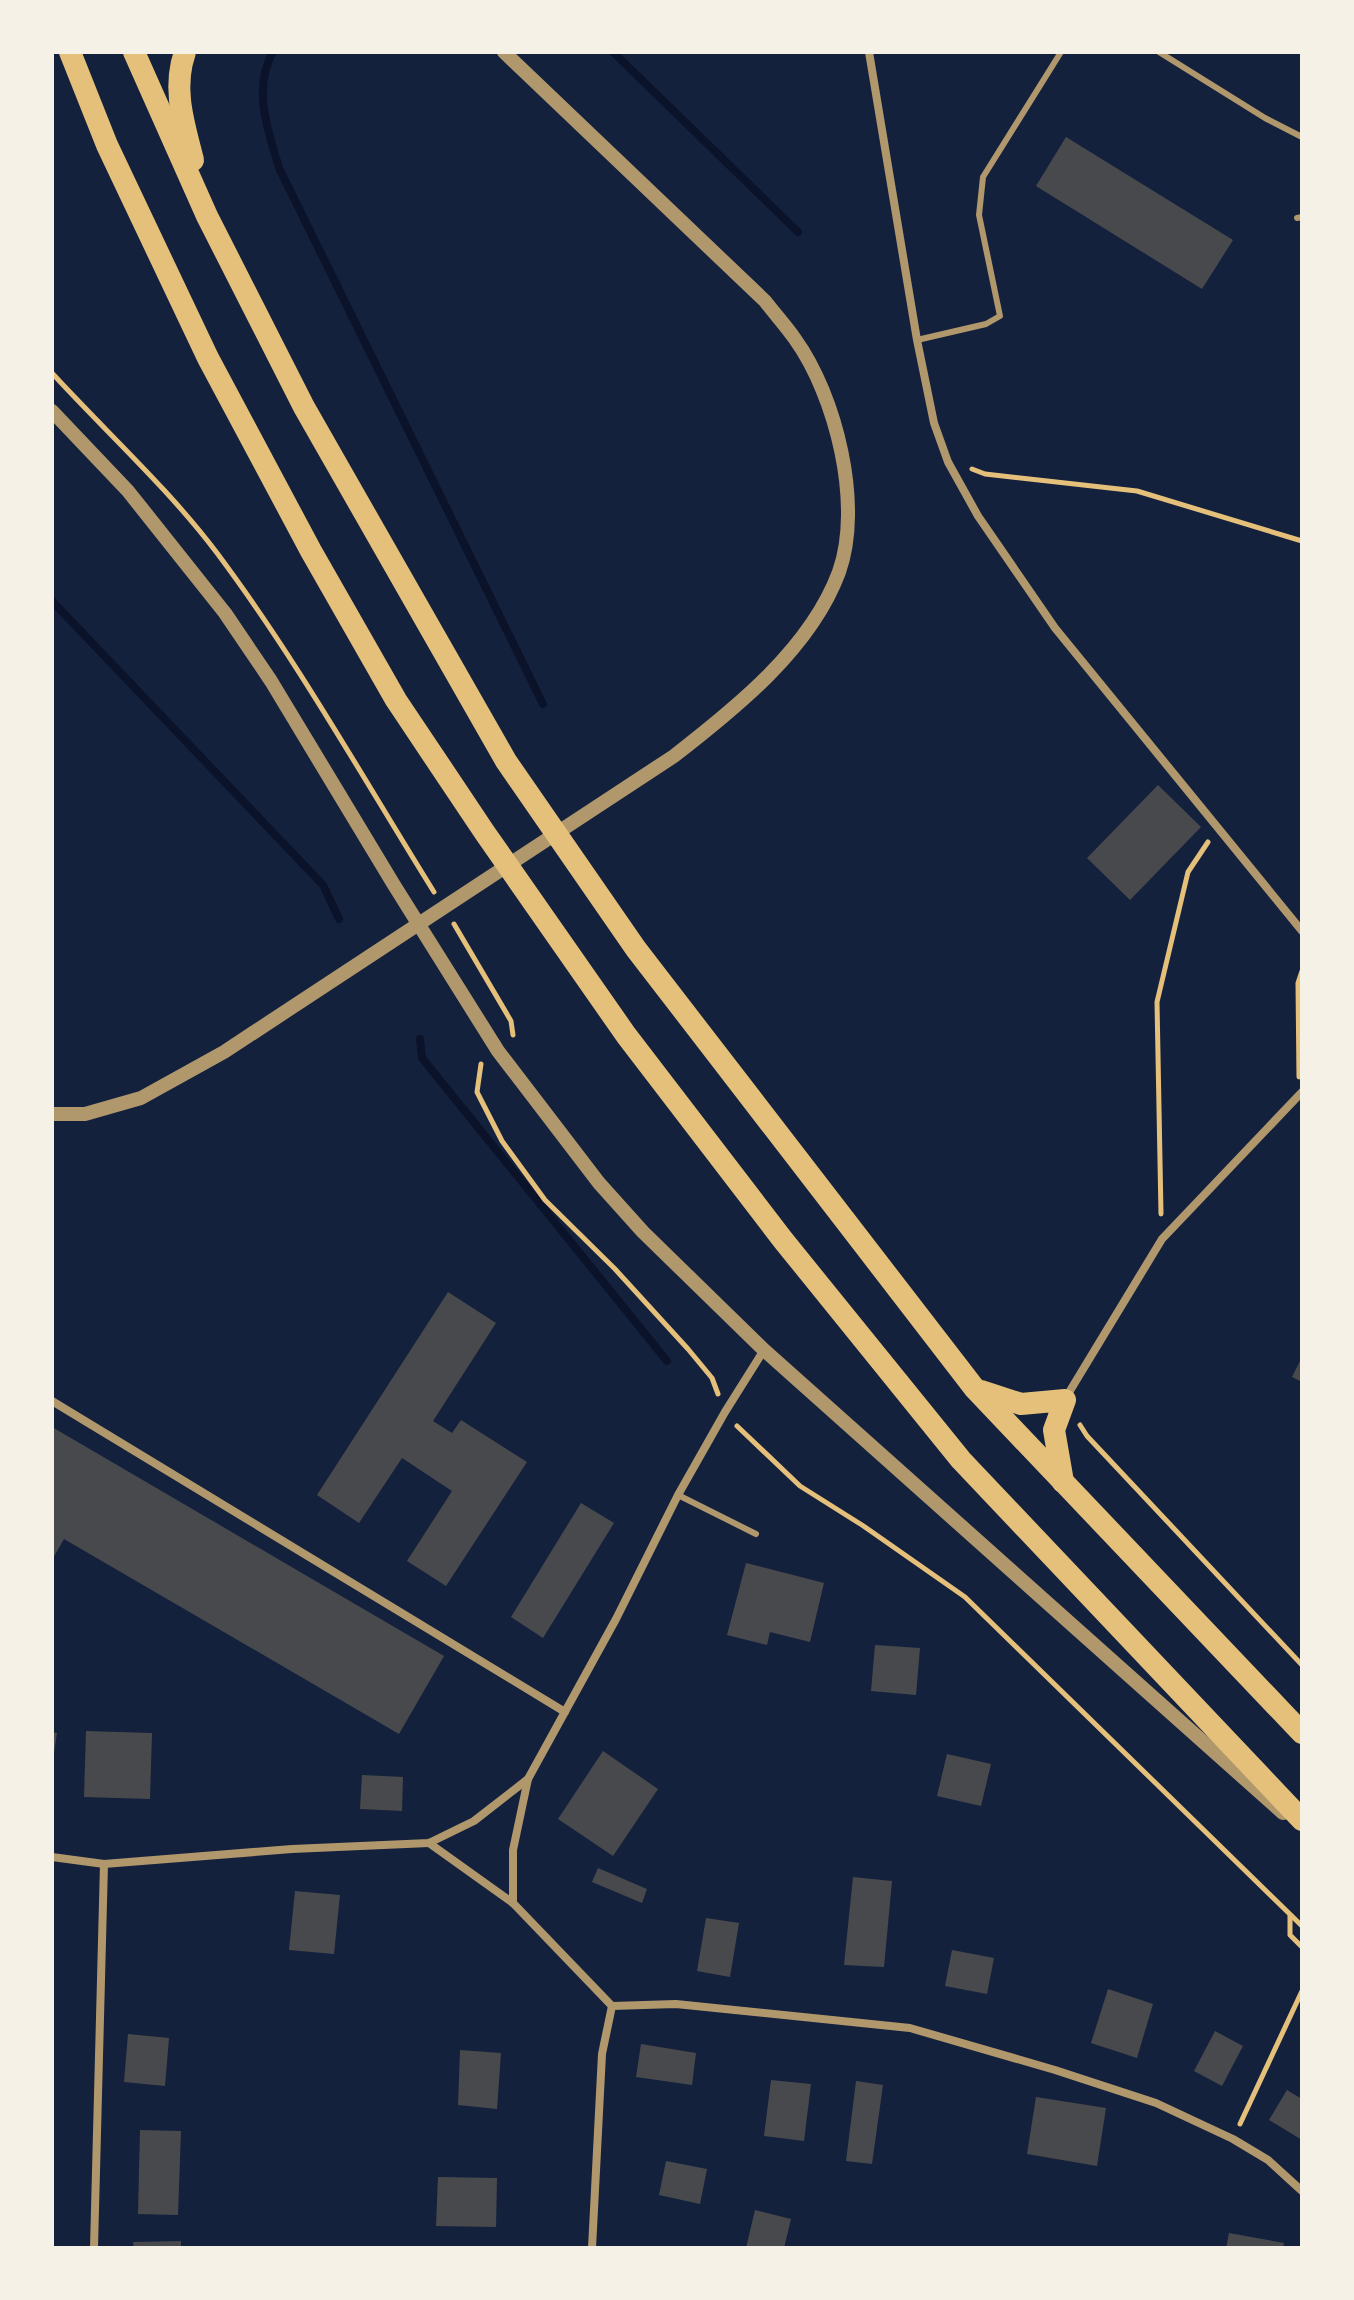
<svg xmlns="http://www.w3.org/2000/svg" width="1354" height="2300" font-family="'Exo 2',sans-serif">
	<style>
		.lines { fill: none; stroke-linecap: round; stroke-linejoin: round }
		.stream { stroke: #0b132b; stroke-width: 8 }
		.building { fill: #48494c }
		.path { stroke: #e5c07b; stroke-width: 5 }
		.service { stroke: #b1986c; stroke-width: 6 }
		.minor { stroke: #b1986c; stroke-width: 8 }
		.tertiary { stroke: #b1986c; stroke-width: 14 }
		.trunk { stroke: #e5c07b; stroke-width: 22 }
	</style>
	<rect width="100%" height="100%" fill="#14213d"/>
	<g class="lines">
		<g class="stream">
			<path d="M273,52C252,89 268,130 279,168L543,704"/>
			<path d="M613,52L798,232"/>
			<path d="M52,601L323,885L339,919"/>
			<path d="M420,1039L422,1058L667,1361"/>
		</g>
	</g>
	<g class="building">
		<path d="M1066,137L1233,240L1202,289L1036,186Z"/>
		<path d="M1158,785L1201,827L1130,900L1087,858Z"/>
		<path d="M448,1292L496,1323L433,1421L452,1433L461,1420L527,1462L446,1586L407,1561L452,1491L402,1458L359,1523L317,1495Z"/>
		<path d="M1302,1357V1382L1292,1377Z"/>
		<path d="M52,1427L444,1656L399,1734L64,1539L52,1560Z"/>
		<path d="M581,1503L614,1523L543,1638L511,1617Z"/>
		<path d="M746,1563L824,1583L810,1642L770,1632L767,1645L727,1635Z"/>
		<path d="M875,1645L920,1648L916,1695L871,1691Z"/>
		<path d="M86,1731L152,1733L150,1799L84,1797Z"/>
		<path d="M52,1732L57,1733L54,1753H52Z"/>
		<path d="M603,1751L658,1789L613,1856L558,1819Z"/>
		<path d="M947,1754L991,1764L981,1806L937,1796Z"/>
		<path d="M362,1775L403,1777L402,1811L360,1809Z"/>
		<path d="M598,1868L647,1889L642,1903L592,1882Z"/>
		<path d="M853,1877L892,1881L884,1967L844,1965Z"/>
		<path d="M295,1891L340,1895L334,1954L289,1950Z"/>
		<path d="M706,1918L739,1923L730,1977L697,1971Z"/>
		<path d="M952,1950L994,1958L987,1994L945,1986Z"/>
		<path d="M1108,1989L1153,2004L1137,2058L1091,2043Z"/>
		<path d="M1215,2031L1243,2046L1222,2086L1194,2071Z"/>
		<path d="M128,2034L169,2038L165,2086L124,2082Z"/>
		<path d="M641,2044L696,2053L692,2085L636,2077Z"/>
		<path d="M460,2050L501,2053L497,2109L458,2105Z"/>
		<path d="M771,2080L811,2084L804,2141L764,2136Z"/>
		<path d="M856,2081L883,2085L872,2164L846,2161Z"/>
		<path d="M1287,2090L1302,2099V2140L1269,2120Z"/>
		<path d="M1036,2097L1106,2108L1097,2166L1027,2154Z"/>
		<path d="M140,2130L181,2131L178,2215L138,2214Z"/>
		<path d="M666,2161L707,2169L700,2204L659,2195Z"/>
		<path d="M438,2177L497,2178L496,2227L436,2226Z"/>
		<path d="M755,2210L791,2219L784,2248H746Z"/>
		<path d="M1229,2233L1284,2243L1283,2248H1226Z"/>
		<path d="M181,2241V2248H134L133,2242Z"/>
	</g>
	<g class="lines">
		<g class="path">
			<path d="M52,373C107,433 168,488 217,553C297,660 363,778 434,892"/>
			<path d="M972,469L985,474L1137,491L1302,541"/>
			<path d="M454,924L511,1021L513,1035"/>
			<path d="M481,1064L477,1092L502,1141L545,1200L615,1269L688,1349L712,1378L718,1394"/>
			<path d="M1299,1077L1298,983L1302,971"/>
			<path d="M1161,1214L1157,1002L1188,872L1208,842"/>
			<path d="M1080,1425L1087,1436L1302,1665"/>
			<path d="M737,1426L800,1486L862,1525L965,1597L1302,1926"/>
			<path d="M1290,1916V1935L1302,1947"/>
			<path d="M1240,2124L1302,1991"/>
		</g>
		<g class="service">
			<path d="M1159,52L1265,118L1302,137"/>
			<path d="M1297,218L1302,217"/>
			<path d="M917,340L986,324L1000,316L979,215L983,177L1061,52"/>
			<path d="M678,1495L756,1534"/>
		</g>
		<g class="minor">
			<path d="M869,52L917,340L934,423L948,462L978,516L1055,628L1302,931"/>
			<path d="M1065,1399L1162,1239L1302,1092"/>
			<path d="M52,1401L565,1712"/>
			<path d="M429,1843L513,1903L612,2006"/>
			<path d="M52,1857L104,1864L292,1849L429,1843L474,1821L528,1779L616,1619L678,1495L725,1412L764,1350"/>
			<path d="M513,1903V1850L528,1779"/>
			<path d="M612,2006L676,2004L910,2028L1055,2070L1156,2103L1233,2139L1268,2160L1302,2191"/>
			<path d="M94,2248L104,1864"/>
			<path d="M592,2248L602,2054L612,2006"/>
		</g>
		<g class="tertiary">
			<path d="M52,411L128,491L225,613L271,681L394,885L498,1051L599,1183L643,1232L764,1350L1283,1813"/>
			<path d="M52,1114H85L141,1098L224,1052L674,756C736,708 811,648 839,572C863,505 836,396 795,339C786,326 775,314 765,301L504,52"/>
		</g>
		<g class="trunk">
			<path d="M70,52L107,145L208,358L311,551L396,700L485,833L626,1035L783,1240L961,1460L1302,1820"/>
			<path d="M134,52L207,216L304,407L506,761L636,949L975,1389L1302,1733"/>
			<path d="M185,52C172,89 184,124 193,160"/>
			<path d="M981,1391L1021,1404L1065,1400L1054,1430L1063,1482"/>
		</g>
	</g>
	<rect width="1354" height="2300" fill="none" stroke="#f6f1e7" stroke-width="108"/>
</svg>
